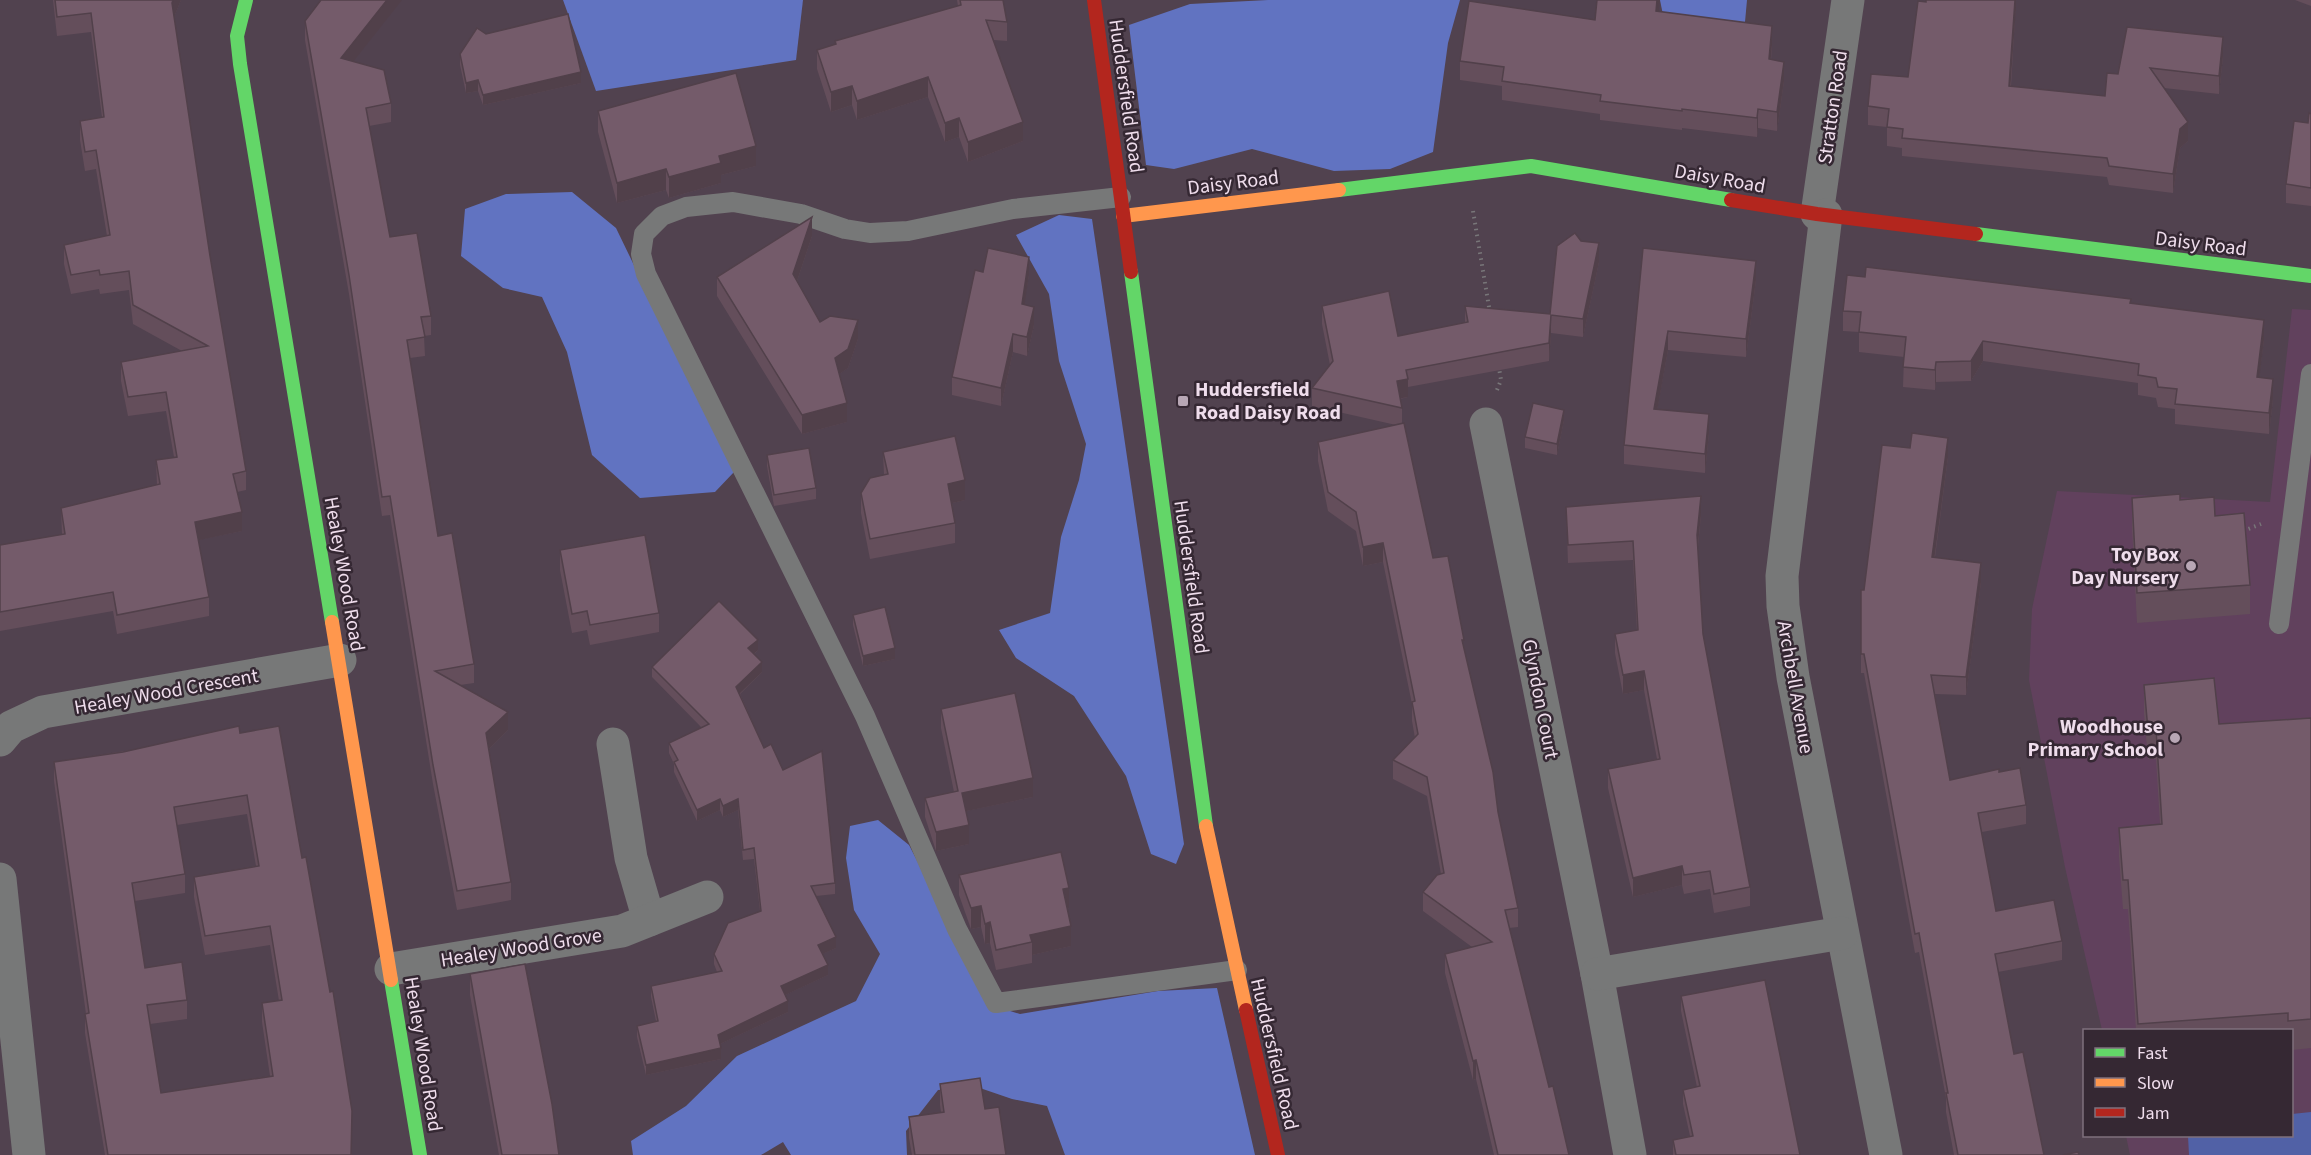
<svg xmlns="http://www.w3.org/2000/svg" width="2311" height="1155" font-family="'Source Sans 3',sans-serif">
	<style>
		.built { fill: #61415d }
		.green { fill: #5161a6 }
		.forest { fill: #6173c1 }
		.lines { fill: none; stroke-linecap: round; stroke-linejoin: round }
		.path { stroke: #787679; stroke-width: 4; stroke-dasharray: 1.5 4.5; stroke-linecap: butt }
		.lane { stroke: #777878; stroke-width: 20 }
		.street { stroke: #777878; stroke-width: 33 }
		.fast { stroke: #63d668; stroke-width: 14 }
		.slow { stroke: #ff974d; stroke-width: 14 }
		.jam { stroke: #b3261e; stroke-width: 14 }
		.wall { fill: #644e5b; fill-rule: evenodd }
		.shaded-wall { fill: #51404a }
		.building { fill: #745b6a; stroke: #51404a; stroke-width: 1.5; fill-rule: evenodd }
		.poi-dot { fill: #b8a7b5; stroke: #352833; stroke-width: 2 }
		.labels { text-anchor: middle; stroke-width: 5; stroke-linejoin: round; paint-order: stroke }
		.street-label { font-size: 20px; fill: #efddec; stroke: #352833 }
		.poi-label { font-size: 20px; font-weight: bold; fill: #efddec; stroke: #352833; text-anchor: end }
	</style>
	<rect width="100%" height="100%" fill="#51424f"/>
	<path class="built" d="M2292,309L2311,310V1155H2130L2126,1136H2292V1030H2102L2065,867L2029,680L2032,609L2057,491L2270,502Z"/>
	<path class="green" d="M2311,1112V1155H2189L2188,1136H2292V1114Z"/>
	<g class="forest">
		<path d="M563,0H803L796,60L596,91Z"/>
		<path d="M1268,0H1460L1448,43L1433,152L1390,169L1334,171L1252,149L1174,169L1146,165L1129,25L1190,4Z"/>
		<path d="M1660,0H1747L1744,33L1663,15Z"/>
		<path d="M572,192L616,228L734,472L715,492L640,498L592,455L567,352L542,297L503,288L461,256L465,209L506,194Z"/>
		<path d="M1059,215L1092,219L1184,844L1176,864L1151,854L1126,776L1074,696L1016,658L999,630L1050,613L1061,537L1079,480L1086,444L1059,361L1049,294L1016,235Z"/>
		<path d="M878,820L909,845L991,1005L1020,1014L1158,991L1217,988L1255,1155H1065L1047,1106L1012,1099L977,1087L938,1090L906,1131L907,1155H791L783,1142L761,1155H633L631,1141L686,1106L737,1056L856,1001L880,954L854,910L846,858L850,826Z"/>
	</g>
	<g class="lines">
		<g class="path">
			<path d="M1473,211L1490,313"/>
			<path d="M1497,390L1501,380L1499,368"/>
			<path d="M2243,531L2261,524"/>
		</g>
		<g class="lane">
			<path d="M1121,197L1013,209L908,231L870,233L845,229L801,214L733,202L686,207L662,216L644,234L641,254L646,274L865,716L957,929L996,1003L1237,970"/>
			<path d="M2279,624L2311,374"/>
		</g>
		<g class="street">
			<path d="M1817,214L1848,0"/>
			<path d="M1826,215L1782,576L1783,606L1793,677L1886,1155"/>
			<path d="M1486,424L1597,974L1630,1155"/>
			<path d="M0,740L11,727L43,712L340,660"/>
			<path d="M613,744L631,858L649,920"/>
			<path d="M0,879L29,1155"/>
			<path d="M391,969L622,931L707,897"/>
			<path d="M1597,974L1842,933"/>
		</g>
		<g class="fast">
			<path d="M246,0L237,36L240,64L332,622"/>
			<path d="M1339,190L1531,166L1731,200"/>
			<path d="M1976,234L2311,276"/>
			<path d="M1131,272L1206,826"/>
			<path d="M391,980L420,1155"/>
		</g>
		<g class="slow">
			<path d="M1123,216L1339,190"/>
			<path d="M332,622L391,980"/>
			<path d="M1206,826L1246,1010"/>
		</g>
		<g class="jam">
			<path d="M1094,0L1131,272"/>
			<path d="M1731,200L1817,214L1976,234"/>
			<path d="M1246,1010L1278,1155"/>
		</g>
	</g>
	<g class="wall">
		<path d="M53,0H181L174,17L210,256L246,471V490L237,492L242,531L198,540L209,597V616L117,634L113,611L0,631V545L62,535L61,508L157,485L156,460L174,457L166,411L128,416L121,381V362L182,351L133,324L129,290L100,294L99,289L71,294L64,264V245L107,236L96,169L85,171L80,140V121L102,117L91,32L57,36Z"/>
		<path d="M957,0H1003L1007,22V41L994,40L1023,141L968,162L959,137L945,142L928,97L857,120L852,105L831,112L817,69V50L835,44V41L958,6Z"/>
		<path d="M2016,0L2011,86L2105,96L2118,74L2223,56L2219,94L2164,88L2188,141L2180,148L2173,193L2109,185L2107,177L1902,156V148L1887,146V127L1868,125V106L1908,77L1926,2Z"/>
		<path d="M2295,0H2311V6Z"/>
		<path d="M1658,11L1772,45L1771,60L1784,81L1777,131L1758,128L1757,137L1682,128V130L1600,120V114L1502,100V86L1460,80V61L1595,20Z"/>
		<path d="M305,21L353,61L391,103V122L369,126L390,237L431,316V335L424,336L425,356L410,358L438,536L474,664V683L460,685L508,730L489,749L511,882V900L457,910L433,784L390,515L382,516L349,294L305,40Z"/>
		<path d="M486,34L581,83L483,105L478,91L466,93L460,65V54Z"/>
		<path d="M598,111L756,166L721,175V183L669,198L666,190L617,203L598,132Z"/>
		<path d="M2311,114V206L2286,203V184Z"/>
		<path d="M812,236L797,281L820,322L858,339L848,368L839,374L847,422L802,434L717,296V277Z"/>
		<path d="M1581,241L1599,262L1583,337L1551,333L1549,361L1408,387V397L1400,399L1402,408V424L1433,558L1464,649L1518,908V927L1509,928L1549,1087L1569,1155H1494L1476,1079L1473,1080L1445,973V954L1472,947L1423,911V892L1441,874L1427,796L1393,779V760L1415,738L1412,721V704L1383,562L1363,566L1356,531L1328,511L1318,461V442L1396,425L1312,406V388L1330,365L1322,324V306L1398,336L1465,323V306L1550,314Z"/>
		<path d="M1643,248L1756,280L1746,357L1668,350L1657,410L1709,433L1705,473L1624,464V445Z"/>
		<path d="M983,272L1029,275L1024,304L1034,325L1027,356L1013,352L1001,406L952,395V377Z"/>
		<path d="M2131,303L2264,340L2259,377L2273,399L2269,434L2175,424V409L2158,407L2156,398L2138,395V383L1983,361L1971,381L1936,382L1935,390L1903,387L1904,357L1859,352V332L1843,331V311Z"/>
		<path d="M1564,420L1557,455L1525,448V437Z"/>
		<path d="M883,452L965,500L952,503L955,523V543L870,559L861,513V493L884,475Z"/>
		<path d="M767,455L816,488V499L774,506L767,466Z"/>
		<path d="M1948,457L1935,557L1981,582L1966,695L1935,694L1950,780L1999,772L2026,805V824L1982,832L1996,911L2062,941V960L1998,972L2014,1054L2044,1155H1954L1946,1112V1098L1919,952L1915,953L1864,673H1861V590H1864Z"/>
		<path d="M2132,498L2180,500L2215,516L2250,585V614L2137,623L2132,527Z"/>
		<path d="M1566,507L1701,515L1698,547L1703,634L1750,887V906L1714,913L1710,889L1684,894L1682,885L1633,897L1608,788V769L1657,759L1644,690L1623,694L1615,653V634L1637,631L1633,560L1568,563Z"/>
		<path d="M560,550L659,613V632L590,645L587,630L572,633L560,570Z"/>
		<path d="M853,615L895,659L863,666L853,625Z"/>
		<path d="M758,650L754,654L762,672L740,694L764,748L835,883V894L816,896L836,948L822,954L828,975L785,995L788,1012L720,1044L721,1059L646,1075L637,1037V1026L656,1021L651,997V986L717,972L714,964V954L760,911L754,859L743,860L738,810L723,817L720,810L697,821L674,772V764L669,753V743L702,728L652,677V667Z"/>
		<path d="M2144,685L2219,724L2311,718V1048L2292,1050V1030H2136L2128,909H2123L2119,857V828L2160,824L2156,759H2148L2144,714Z"/>
		<path d="M941,709L1033,797L966,811L969,844L936,851L925,817V798L954,792L941,728Z"/>
		<path d="M240,733L352,1155H105L85,1033V1014H86L54,781V762ZM247,814L256,866L194,877V897L205,955L270,945L279,1001L262,1003V1022L270,1076L161,1093L150,1024L187,1019V1000L145,968L135,901L185,893V874L177,825Z"/>
		<path d="M959,875L1069,908L1067,909L1071,946L1032,955V963L996,970L990,943L985,944L981,927L971,929L959,895Z"/>
		<path d="M470,974L559,1155H499L470,995Z"/>
		<path d="M1681,996L1800,1155H1673V1140L1690,1136L1683,1104V1090L1697,1087L1681,1011Z"/>
		<path d="M940,1084L985,1109L1006,1155H912L909,1138V1117L941,1112L940,1105Z"/>
	</g>
	<g class="shaded-wall">
		<path d="M173,0H181L172,22V3Z"/>
		<path d="M387,0H402L341,77V58Z"/>
		<path d="M1657,0H1660L1656,30V11Z"/>
		<path d="M2015,0H2016V7L2009,105V86Z"/>
		<path d="M1772,26V45L1769,78V59Z"/>
		<path d="M2223,37V56L2219,94V76Z"/>
		<path d="M1784,62V81L1777,131V112Z"/>
		<path d="M581,72V83L483,105V95Z"/>
		<path d="M928,77V97L857,120V101Z"/>
		<path d="M478,80V91L466,93V83Z"/>
		<path d="M852,86V105L831,112V92Z"/>
		<path d="M1758,109V128L1757,137V118Z"/>
		<path d="M959,118V137L945,142V123Z"/>
		<path d="M1023,122V141L968,162V142Z"/>
		<path d="M2188,122V141L2180,148L2173,193V174L2180,129Z"/>
		<path d="M756,146V166L721,175V183L669,198V177L719,156Z"/>
		<path d="M666,169V190L617,203V183Z"/>
		<path d="M812,217V236L793,293V274Z"/>
		<path d="M1599,243V262L1583,337V319Z"/>
		<path d="M1029,257V275L1022,322V304Z"/>
		<path d="M1756,261V280L1746,357V339Z"/>
		<path d="M1034,307V325L1027,356V337Z"/>
		<path d="M1551,315V333L1549,361V343Z"/>
		<path d="M858,320V339L848,368L835,377V358Z"/>
		<path d="M2264,320V340L2257,397V377Z"/>
		<path d="M1668,331V350L1654,428V409Z"/>
		<path d="M1013,334V352L1001,406V388Z"/>
		<path d="M1983,341V361L1971,381V361Z"/>
		<path d="M1936,362V382L1935,390V370Z"/>
		<path d="M1408,379V397L1397,399V381Z"/>
		<path d="M2273,379V399L2269,434V413Z"/>
		<path d="M847,403V422L802,434V415Z"/>
		<path d="M1564,410V420L1557,455V444Z"/>
		<path d="M1709,414V433L1705,473V454Z"/>
		<path d="M1948,438V457L1932,576V557Z"/>
		<path d="M965,480V500L948,504V484Z"/>
		<path d="M1701,496V515L1697,554V535Z"/>
		<path d="M242,512V531L195,541V522Z"/>
		<path d="M1383,543V562L1363,566V547Z"/>
		<path d="M1981,563V582L1966,695V677Z"/>
		<path d="M758,640V650L748,659V648Z"/>
		<path d="M895,648V659L863,666V656Z"/>
		<path d="M762,662V672L736,697V687Z"/>
		<path d="M1644,671V690L1623,694V675Z"/>
		<path d="M508,712V730L486,752V733Z"/>
		<path d="M1033,778V797L962,812V793Z"/>
		<path d="M720,799V810L697,821V810Z"/>
		<path d="M738,799V810L723,817V806Z"/>
		<path d="M969,825V844L936,851V832Z"/>
		<path d="M1682,866V885L1633,897V878Z"/>
		<path d="M1069,888V908L1063,910V889Z"/>
		<path d="M981,906V927L971,929V908Z"/>
		<path d="M990,922V943L985,944V924Z"/>
		<path d="M1071,926V946L1032,955V942L1030,935Z"/>
		<path d="M836,937V948L818,956V945Z"/>
		<path d="M828,965V975L781,997V986Z"/>
		<path d="M788,1001V1012L718,1045V1035Z"/>
		<path d="M721,1048V1059L646,1075V1065Z"/>
		<path d="M1476,1060V1079L1473,1080V1061Z"/>
	</g>
	<g class="building">
		<path d="M55,0H173L172,3L210,256L246,471L233,474L242,512L195,522L209,597L117,615L113,592L0,612V545L65,534L61,508L160,484L156,460L177,457L166,392L128,397L121,362L208,346L133,305L129,271L100,275L99,270L71,275L64,245L110,235L96,150L85,152L80,121L104,117L91,13L57,17Z"/>
		<path d="M321,0H387L341,58L384,70L391,103L366,108L390,237L417,233L431,316L421,317L425,337L407,340L438,536L452,533L474,664L435,671L508,712L486,733L511,882L457,891L433,765L390,496L382,497L349,275L305,21Z"/>
		<path d="M960,0H1003L1007,22L986,20L1023,122L968,142L959,118L945,123L928,77L857,101L852,86L831,92L817,50L836,44L835,41L961,5Z"/>
		<path d="M1597,0H1657L1656,11L1772,26L1769,59L1784,62L1777,112L1758,109L1757,118L1682,109V111L1600,101L1601,95L1502,81L1504,67L1460,61L1469,1L1595,20Z"/>
		<path d="M1926,0H2015L2009,86L2105,96L2107,73L2118,74L2127,27L2223,37L2219,76L2150,68L2188,122L2180,129L2173,174L2109,166L2107,158L1902,138L1903,129L1887,127L1889,109L1868,106L1871,74L1908,77L1918,1L1926,2Z"/>
		<path d="M568,14L581,72L483,95L478,80L466,83L460,54L477,28L486,34Z"/>
		<path d="M736,73L756,146L719,156L721,163L669,177L666,169L617,183L598,111Z"/>
		<path d="M2309,113L2311,114V188L2286,184L2294,121L2308,123Z"/>
		<path d="M812,217L793,274L820,322L830,316L858,320L848,349L835,358L847,403L802,415L717,277Z"/>
		<path d="M1575,233L1581,241L1599,243L1583,319L1551,315L1549,343L1406,370L1408,379L1397,381L1402,408L1312,388L1333,361L1322,306L1389,291L1398,336L1468,322L1465,306L1550,314L1557,246Z"/>
		<path d="M988,248L1029,257L1022,304L1034,307L1027,337L1013,334L1001,388L952,377L975,270L983,272Z"/>
		<path d="M1643,248L1756,261L1746,339L1668,331L1654,409L1709,414L1705,454L1624,445Z"/>
		<path d="M1866,267L2131,299L2130,303L2264,320L2257,377L2273,379L2269,413L2175,404L2177,389L2158,387L2156,378L2138,375L2139,364L1983,341L1971,361L1936,362L1935,370L1903,367L1906,337L1859,332L1861,312L1843,311L1847,275L1865,277Z"/>
		<path d="M1533,403L1564,410L1557,444L1525,437Z"/>
		<path d="M1404,423L1433,558L1448,556L1464,640H1462L1493,772L1498,812L1518,908L1505,910L1549,1087L1553,1086L1569,1155H1498L1476,1060L1473,1061L1445,954L1492,942L1423,892L1437,875L1444,873L1427,777L1393,760L1418,734L1412,702L1415,701L1383,543L1363,547L1356,512L1328,492L1318,442Z"/>
		<path d="M1912,433L1948,438L1932,557L1981,563L1966,677L1931,675L1950,780L1999,769V772L2020,768L2026,805L1978,813L1996,911L2054,900L2062,941L1995,954L2014,1054L2023,1052L2044,1155H1958L1946,1093H1948L1919,933L1915,934L1864,654H1861V590H1864L1882,445L1910,448Z"/>
		<path d="M955,436L965,480L948,484L955,523L870,539L861,493L870,478L888,474L883,452Z"/>
		<path d="M809,448L816,488L774,495L767,455Z"/>
		<path d="M2180,494V500L2214,497L2215,516L2244,513L2250,585L2137,593L2132,498Z"/>
		<path d="M1701,496L1697,535L1703,634L1750,887L1714,894L1710,871L1684,875L1682,866L1633,878L1608,769L1660,759L1644,671L1623,675L1615,634L1638,630L1633,541L1568,545L1566,507Z"/>
		<path d="M645,535L659,613L590,625L587,611L572,614L560,550Z"/>
		<path d="M719,601L758,640L748,648L762,662L736,687L764,748L771,744L783,770L822,751L835,883L811,886L836,937L818,945L828,965L781,986L788,1001L718,1035L721,1048L646,1065L637,1026L658,1021L651,986L722,971L714,954L728,923L761,911L754,848L743,850L738,799L723,806L720,799L697,810L674,762L678,760L669,743L709,724L652,667Z"/>
		<path d="M885,607L895,648L863,656L853,615Z"/>
		<path d="M2214,678L2219,724L2311,718V1019L2288,1021V1013L2138,1024L2128,880H2123L2119,828L2162,824L2156,729L2148,730L2144,685Z"/>
		<path d="M1015,693L1033,778L962,793L969,825L936,832L925,798L958,791L941,709Z"/>
		<path d="M239,726L240,733L279,726L302,858L306,857L330,992L333,991L352,1111L351,1155H108L85,1014L89,1013L54,762L123,752ZM247,795L259,866L194,877L205,936L270,926L282,1000L262,1003L273,1076L161,1093L147,1005L187,1000L182,962L145,968L132,883L185,874L174,807Z"/>
		<path d="M1061,852L1069,888L1063,889L1071,926L1030,935L1032,942L996,950L990,922L985,924L981,906L971,908L959,875Z"/>
		<path d="M525,964L552,1104L559,1155H502L470,974Z"/>
		<path d="M1765,980L1800,1155H1676L1673,1140L1693,1136L1683,1090L1700,1086L1681,996Z"/>
		<path d="M980,1078L985,1109L999,1107L1006,1155H915L909,1117L944,1112L940,1084Z"/>
		<path d="M2078,1152L2079,1155H2063Z"/>
	</g>
	<g class="poi-dot">
		<rect x="1177" y="395" width="12" height="12" rx="3"/>
		<circle cx="2191" cy="566" r="6"/>
		<circle cx="2175" cy="738" r="6"/>
	</g>
	<g class="labels">
		<g class="street-label">
			<text transform="translate(1127 96) rotate(82)" y="7">Huddersfield Road</text>
			<text transform="translate(1832 107) rotate(-82)" y="7">Stratton Road</text>
			<text transform="translate(1720 178) rotate(10)" y="7">Daisy Road</text>
			<text transform="translate(1233 182) rotate(-7)" y="7">Daisy Road</text>
			<text transform="translate(2201 243) rotate(7)" y="7">Daisy Road</text>
			<text transform="translate(345 574) rotate(80)" y="7">Healey Wood Road</text>
			<text transform="translate(1192 577) rotate(82)" y="7">Huddersfield Road</text>
			<text transform="translate(1796 687) rotate(80)" y="7">Archbell Avenue</text>
			<text transform="translate(166 691) rotate(-10)" y="7">Healey Wood Crescent</text>
			<text transform="translate(1541 699) rotate(79)" y="7">Glyndon Court</text>
			<text transform="translate(521 947) rotate(-9)" y="7">Healey Wood Grove</text>
			<text transform="translate(424 1054) rotate(81)" y="7">Healey Wood Road</text>
			<text transform="translate(1275 1054) rotate(77)" y="7">Huddersfield Road</text>
		</g>
		<g class="poi-label">
			<text x="1195" y="396" text-anchor="start">Huddersfield<tspan x="1195" dy="23">Road Daisy Road</tspan></text>
			<text x="2179" y="561">Toy Box<tspan x="2179" dy="23">Day Nursery</tspan></text>
			<text x="2163" y="733">Woodhouse<tspan x="2163" dy="23">Primary School</tspan></text>
		</g>
	</g>
	<rect x="2083" y="1029" width="210" height="108" fill="#352833" stroke="#7f707d" stroke-width="1.5"/>
	<rect x="2095" y="1048" width="30" height="9" fill="#63d668" stroke="#7f707d" stroke-width="1.5"/>
	<text x="2137" y="1059" font-size="18" fill="#efddec">Fast</text>
	<rect x="2095" y="1078" width="30" height="9" fill="#ff974d" stroke="#7f707d" stroke-width="1.5"/>
	<text x="2137" y="1089" font-size="18" fill="#efddec">Slow</text>
	<rect x="2095" y="1108" width="30" height="9" fill="#b3261e" stroke="#7f707d" stroke-width="1.5"/>
	<text x="2137" y="1119" font-size="18" fill="#efddec">Jam</text>
</svg>
